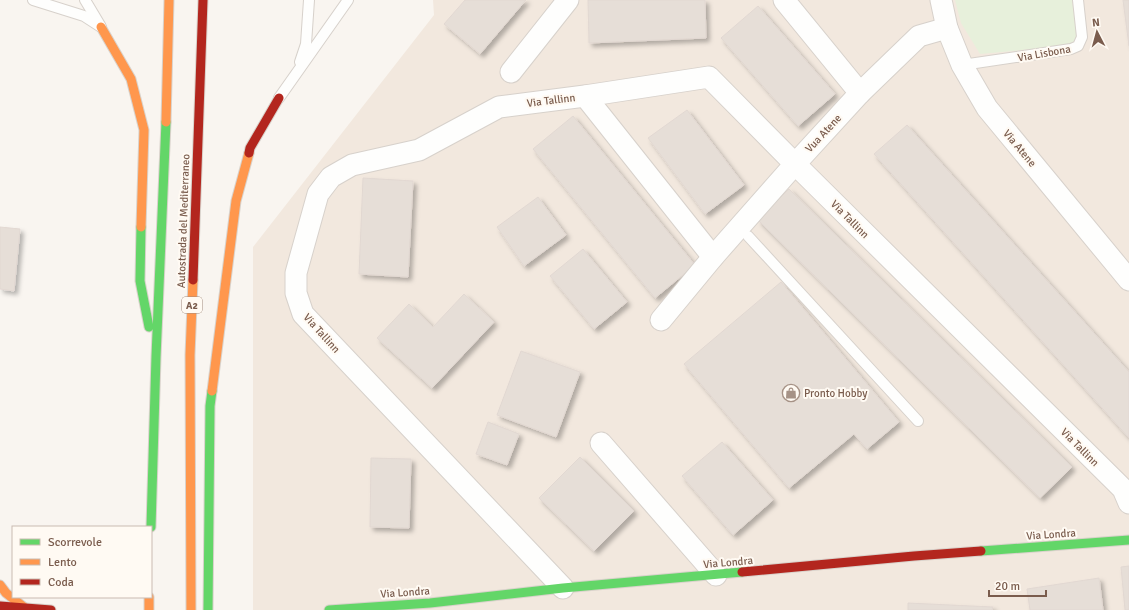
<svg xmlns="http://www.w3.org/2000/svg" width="1129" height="610" font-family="Signika,sans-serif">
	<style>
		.residential { fill: #f2e8de }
		.green { fill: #e7f0db }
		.building { fill: #e6ded7; stroke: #e2d8d2; filter: url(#shadow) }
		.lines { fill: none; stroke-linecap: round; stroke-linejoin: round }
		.lane-casing { stroke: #d7d1cb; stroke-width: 12 }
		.street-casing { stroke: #d7d1cb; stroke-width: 23 }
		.fast-casing { stroke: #d9d2cb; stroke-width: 11 }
		.slow-casing { stroke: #d9d2cb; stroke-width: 11 }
		.jam-casing { stroke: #d9d2cb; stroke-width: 11 }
		.lane { stroke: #fefefd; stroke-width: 10 }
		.street { stroke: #fefefd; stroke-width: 21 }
		.fast { stroke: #63d668; stroke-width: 9 }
		.slow { stroke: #ff974d; stroke-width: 9 }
		.jam { stroke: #b3261e; stroke-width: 9 }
		.labels { text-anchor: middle; stroke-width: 4; stroke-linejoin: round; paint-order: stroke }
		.shield { fill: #fffaf3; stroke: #a28b7f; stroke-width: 1 }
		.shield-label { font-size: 10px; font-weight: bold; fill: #7a5c4d }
		.street-label { font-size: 11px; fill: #7a5c4d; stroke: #fffaf3 }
		.poi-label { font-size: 11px; fill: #7a5c4d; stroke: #fffaf3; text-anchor: start }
	</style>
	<defs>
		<filter id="shadow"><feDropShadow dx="3.5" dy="3.5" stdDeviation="2" flood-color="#0004"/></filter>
	</defs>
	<rect width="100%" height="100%" fill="#f9f5f0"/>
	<path class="residential" d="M433,0H1129V610H253V247L434,15Z"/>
	<path class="green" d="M955,0H1072L1077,30V39L1070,45L1065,46L980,54L961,23Z"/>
	<g class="building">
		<path d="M465,0H526L480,54L444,24Z"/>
		<path d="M588,0H705L706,38L589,43Z"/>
		<path d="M1123,0H1129V46Z"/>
		<path d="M758,6L835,94L798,126L721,38Z"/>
		<path d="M687,110L744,185L705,214L648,138Z"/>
		<path d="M573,116L695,265L655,298L533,149Z"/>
		<path d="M907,125L1129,372V438L874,154Z"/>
		<path d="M363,178L413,181L408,277L359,274Z"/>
		<path d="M789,189L1072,467L1040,498L758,220Z"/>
		<path d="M538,197L566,235L524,266L497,227Z"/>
		<path d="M0,227L20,229L14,291L0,289Z"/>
		<path d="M583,249L627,302L594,329L550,276Z"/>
		<path d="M781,282L899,422L867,449L854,434L789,488L684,364Z"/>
		<path d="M464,294L494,322L432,388L377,338L409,304L433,327Z"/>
		<path d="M521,351L580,372L556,437L497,415Z"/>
		<path d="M488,422L519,434L507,465L476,454Z"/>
		<path d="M722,442L773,500L733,535L682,476Z"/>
		<path d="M580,457L634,511L594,551L539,498Z"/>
		<path d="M371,458L411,459L409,528L370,527Z"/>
		<path d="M1129,566V610H1125L1121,567Z"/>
		<path d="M1099,578L1103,610H1030L1027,589Z"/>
		<path d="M908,603L993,607L992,610H908Z"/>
	</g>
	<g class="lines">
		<defs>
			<g id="lane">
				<path d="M33,0L84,16L101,27"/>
				<path d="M85,0L100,25"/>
				<path d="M300,62L306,44L309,0"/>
				<path d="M962,65L1071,49L1078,46L1082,37L1078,0"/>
				<path d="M279,98L348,0"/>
				<path d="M748,236L918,421"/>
			</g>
			<g id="street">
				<path d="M784,0L860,93"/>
				<path d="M941,0L947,28L962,65L987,108L1129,280"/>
				<path d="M511,72L568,0"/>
				<path d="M585,96L713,257"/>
				<path d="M661,320L713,257L795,164L860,93L919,36L947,28"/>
				<path d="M601,443L716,575"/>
				<path d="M563,588L303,314L296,293V273L318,194L331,177L352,165L419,150L499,107L585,96L709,77L795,164L1123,489L1129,503"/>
			</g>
			<g id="fast">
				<path d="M141,227L140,281L149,327"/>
				<path d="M151,527L156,357L166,122"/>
				<path d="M981,551L1129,540"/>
				<path d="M208,610L210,406L212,391"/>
				<path d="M329,610L430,603L563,588L742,572"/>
			</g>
			<g id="slow">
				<path d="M101,27L131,79L144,130L141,227"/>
				<path d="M166,122L169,0"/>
				<path d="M212,391L236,201L249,153"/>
				<path d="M0,585L6,593L25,608"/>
				<path d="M149,597V610"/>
				<path d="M191,610L190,355L193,280"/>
			</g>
			<g id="jam">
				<path d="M249,153L250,148L279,98"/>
				<path d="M193,280L203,0"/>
				<path d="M742,572L914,556L981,551"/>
				<path d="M0,606L51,610"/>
			</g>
		</defs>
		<use href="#lane" class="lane-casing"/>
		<use href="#street" class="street-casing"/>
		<use href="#fast" class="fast-casing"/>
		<use href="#slow" class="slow-casing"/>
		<use href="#jam" class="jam-casing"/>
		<use href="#lane" class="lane"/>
		<use href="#street" class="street"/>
		<use href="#fast" class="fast"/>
		<use href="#slow" class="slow"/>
		<use href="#jam" class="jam"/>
	</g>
	<defs>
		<symbol id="shop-ring" viewBox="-11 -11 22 22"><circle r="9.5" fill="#fffaf3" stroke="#a69286" stroke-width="1.5"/><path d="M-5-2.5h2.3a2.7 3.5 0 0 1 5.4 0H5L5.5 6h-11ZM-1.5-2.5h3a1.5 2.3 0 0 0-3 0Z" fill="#a69286"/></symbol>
	</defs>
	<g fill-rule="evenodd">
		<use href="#shop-ring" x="781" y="383" width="20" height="20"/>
	</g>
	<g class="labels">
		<rect class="shield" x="182" y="297" width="20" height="16" rx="3"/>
		<g class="shield-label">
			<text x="192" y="309">A2</text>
		</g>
		<g class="street-label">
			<text transform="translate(1044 53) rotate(-10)" y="4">Via Lisbona</text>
			<text transform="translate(551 100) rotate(-7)" y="4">Via Tallinn</text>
			<text transform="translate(823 133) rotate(-47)" y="4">Vua Atene</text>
			<text transform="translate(1020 148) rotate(50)" y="4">Via Atene</text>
			<text transform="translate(850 219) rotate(45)" y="4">Via Tallinn</text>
			<text transform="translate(183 221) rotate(-88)" y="4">Autostrada del Mediterraneo</text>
			<text transform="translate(322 333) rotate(48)" y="4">Via Tallinn</text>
			<text transform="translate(1080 447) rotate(45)" y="4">Via Tallinn</text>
			<text transform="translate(1051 534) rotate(-4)" y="4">Via Londra</text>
			<text transform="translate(728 562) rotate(-5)" y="4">Via Londra</text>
			<text transform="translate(405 592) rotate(-4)" y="4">Via Londra</text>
		</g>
		<g class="poi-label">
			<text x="804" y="397">Pronto Hobby</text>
		</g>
	</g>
	<rect x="12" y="526" width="140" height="72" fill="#fffaf3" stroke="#cabbb1"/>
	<rect x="20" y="539" width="20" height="6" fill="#63d668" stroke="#cabbb1"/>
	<text x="48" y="546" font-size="12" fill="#7a5c4d">Scorrevole</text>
	<rect x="20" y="559" width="20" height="6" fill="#ff974d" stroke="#cabbb1"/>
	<text x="48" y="566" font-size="12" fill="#7a5c4d">Lento</text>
	<rect x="20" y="579" width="20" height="6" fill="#b3261e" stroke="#cabbb1"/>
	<text x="48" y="586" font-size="12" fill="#7a5c4d">Coda</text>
	<g transform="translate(1097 32) rotate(354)" stroke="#fffaf3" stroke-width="3" paint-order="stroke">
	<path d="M0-3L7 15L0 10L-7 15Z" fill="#7a5c4d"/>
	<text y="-6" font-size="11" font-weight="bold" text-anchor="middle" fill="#7a5c4d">N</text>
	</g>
	<path d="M989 590v6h57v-6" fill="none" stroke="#7a5c4d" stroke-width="2"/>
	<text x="995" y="590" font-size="12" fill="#7a5c4d" stroke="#fffaf3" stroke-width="3" paint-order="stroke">20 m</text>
</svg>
